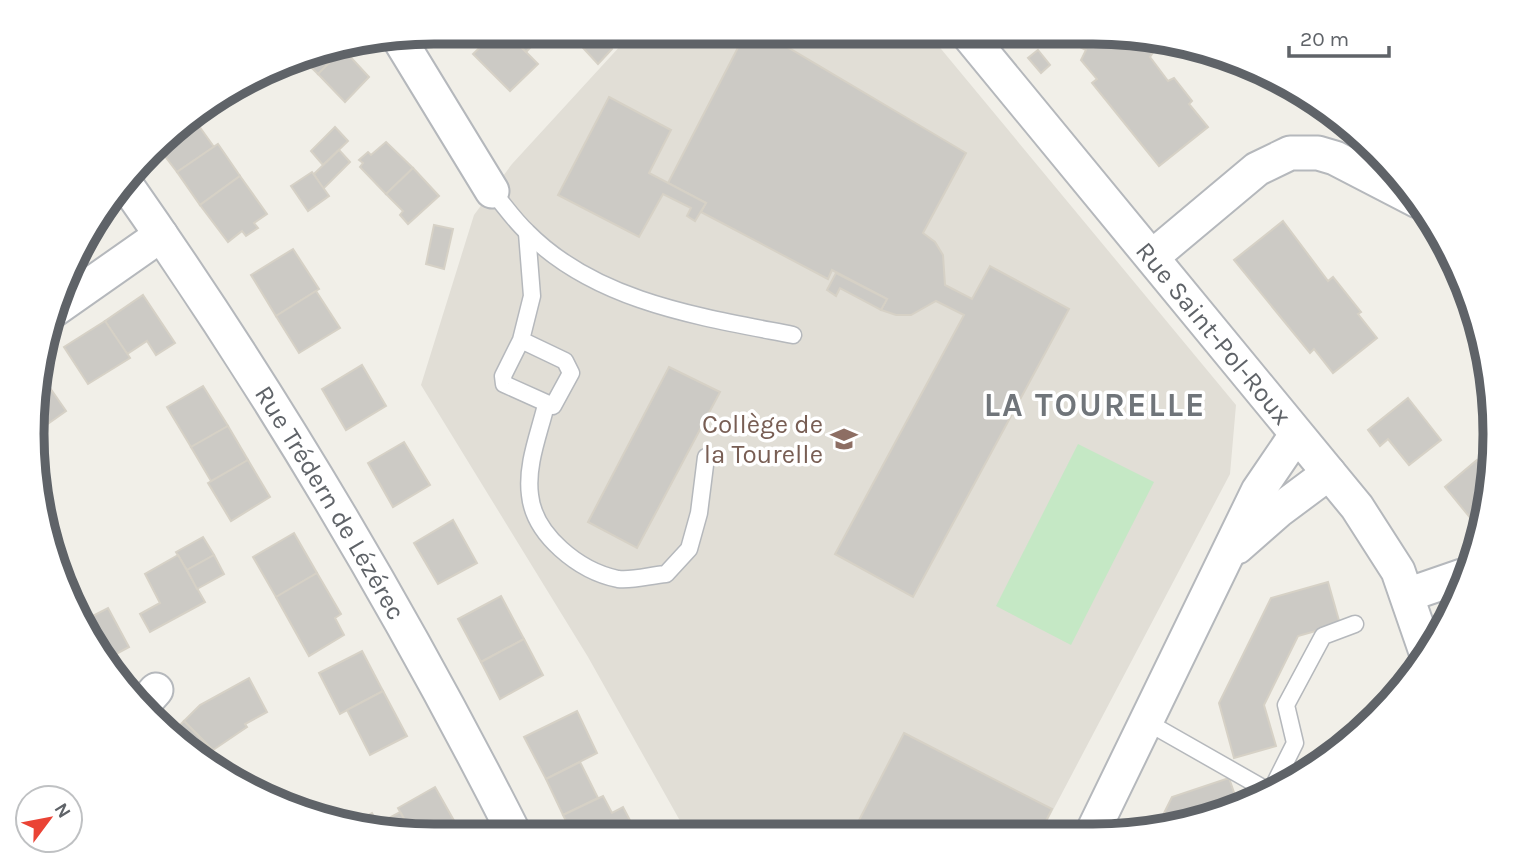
<svg xmlns="http://www.w3.org/2000/svg" width="1527" height="868" font-family="Karla,sans-serif">
	<style>
		.education { fill: #e1ded6 }
		.green { fill: #c5e8c5 }
		.building { fill: #cccac5; stroke: #d6d1c6; stroke-width: 2 }
		.lines { fill: none; stroke-linecap: round; stroke-linejoin: round }
		.lane-casing { stroke: #b5b8bc; stroke-width: 19 }
		.street-casing { stroke: #b5b8bc; stroke-width: 37 }
		.lane { stroke: #fff; stroke-width: 16 }
		.street { stroke: #fff; stroke-width: 33 }
		.labels { text-anchor: middle; stroke-width: 7; stroke-linejoin: round; paint-order: stroke }
		.street-label { font-size: 26px; fill: #5f6368; stroke: #fff }
		.education-label { font-size: 26px; fill: #785e54; stroke: #fff; text-anchor: end }
		.district-label { font-size: 33px; font-weight: bold; letter-spacing: 2px; fill: #70757a; stroke: #fff }
		.rim { fill: none; stroke: #5f6368; stroke-width: 9 }
	</style>
	<rect width="100%" height="100%" fill="#f1efe8"/>
	<path class="education" d="M633,32H927L1236,405L1230,474L1041,833L688,835L588,657L421,385L474,215L512,164Z"/>
	<path class="green" d="M1078,444L1154,482L1071,645L996,606Z"/>
	<g class="building">
		<path d="M496,32H506L538,64L510,91L473,54Z"/>
		<path d="M506,32H545L526,52Z"/>
		<path d="M576,32H595L612,49L598,64L572,36Z"/>
		<path d="M746,32H762L966,153L923,233L935,242L943,255L945,285L972,299L990,266L1069,309L913,597L835,554L964,315L936,301L911,315H896L881,310L887,299L832,270L828,279L701,212L706,203L668,183Z"/>
		<path d="M1088,32H1119L1161,41L1150,57L1168,81L1174,78L1192,101L1189,104L1208,127L1159,166L1092,83L1097,79L1081,60L1086,50L1080,47Z"/>
		<path d="M340,47L343,49L318,74L300,56Z"/>
		<path d="M343,49L369,77L345,102L318,74Z"/>
		<path d="M1038,50L1050,65L1041,73L1028,58Z"/>
		<path d="M609,97L671,130L649,173L706,203L695,221L687,216L691,208L663,194L639,237L558,195Z"/>
		<path d="M191,115L214,147L177,172L158,147Z"/>
		<path d="M335,127L348,141L323,165L311,151Z"/>
		<path d="M386,142L413,168L386,194L360,167L363,163L359,160L368,152L371,155Z"/>
		<path d="M218,144L240,176L200,205L177,172Z"/>
		<path d="M339,150L350,162L323,189L314,174Z"/>
		<path d="M413,168L439,196L408,224L400,215L403,211L386,194Z"/>
		<path d="M312,172L329,196L308,211L291,186Z"/>
		<path d="M240,176L267,214L254,223L258,228L246,236L242,231L228,242L200,205Z"/>
		<path d="M1283,221L1328,281L1333,277L1361,312L1358,314L1377,338L1333,373L1314,349L1310,353L1234,260Z"/>
		<path d="M434,225L453,229L444,269L426,264Z"/>
		<path d="M293,249L319,289L276,316L251,275Z"/>
		<path d="M836,273L887,299L881,310L840,288L836,296L827,290Z"/>
		<path d="M316,291L340,328L299,353L276,316Z"/>
		<path d="M143,295L175,343L156,355L147,341L127,354L105,321Z"/>
		<path d="M105,321L130,358L88,384L64,347Z"/>
		<path d="M362,365L386,406L346,430L322,389Z"/>
		<path d="M669,367L720,392L637,548L588,522Z"/>
		<path d="M41,375L66,411L35,433Z"/>
		<path d="M203,386L228,426L191,447L167,407Z"/>
		<path d="M1408,398L1441,440L1409,465L1388,439L1380,446L1368,430Z"/>
		<path d="M228,426L248,460L211,481L191,447Z"/>
		<path d="M404,442L430,485L393,507L368,463Z"/>
		<path d="M248,460L270,497L231,521L208,483Z"/>
		<path d="M1477,460L1491,478L1492,487L1477,526L1445,487Z"/>
		<path d="M453,520L477,563L438,584L414,543Z"/>
		<path d="M294,533L317,573L276,597L253,557Z"/>
		<path d="M203,537L214,555L187,570L176,552Z"/>
		<path d="M178,555L205,602L150,632L140,614L160,603L145,574Z"/>
		<path d="M214,555L224,574L197,589L187,570Z"/>
		<path d="M317,573L341,614L335,618L344,635L309,656L276,597Z"/>
		<path d="M1328,582L1340,624L1298,636L1264,705L1276,746L1234,758L1219,703L1271,598Z"/>
		<path d="M501,596L524,639L481,662L458,619Z"/>
		<path d="M108,608L129,647L107,659L83,621Z"/>
		<path d="M524,639L543,675L500,699L481,662Z"/>
		<path d="M362,651L383,691L340,714L319,673Z"/>
		<path d="M249,678L267,712L245,724L247,727L213,750L184,721L200,705Z"/>
		<path d="M383,691L407,736L370,755L347,710Z"/>
		<path d="M577,711L597,753L546,779L524,737Z"/>
		<path d="M184,721L214,752L206,760L172,733Z"/>
		<path d="M904,733L1052,809L1040,833L852,834Z"/>
		<path d="M580,762L598,798L563,815L546,779Z"/>
		<path d="M1229,778L1239,807L1223,815L1155,831L1172,797Z"/>
		<path d="M435,787L457,826L440,836H414L398,808Z"/>
		<path d="M603,796L612,813L623,807L632,824L611,835H573L563,815Z"/>
		<path d="M400,812L414,836L359,828L356,822L372,813L378,824Z"/>
	</g>
	<g class="lines">
		<defs>
			<g id="lane">
				<path d="M492,191C504,205 514,220 527,232C596,302 701,317 793,335"/>
				<path d="M521,340L565,361L571,373L553,406L504,384L503,376L521,340L532,296L527,233"/>
				<path d="M546,405C539,434 526,465 530,495C534,535 579,571 618,579C632,581 652,575 666,574L689,549L699,513L706,457"/>
				<path d="M1147,722L1270,792"/>
				<path d="M1271,791L1295,743L1286,705L1323,636L1355,624"/>
			</g>
			<g id="street">
				<path id="s1" d="M966,32L1357,507L1398,571L1427,655"/>
				<path d="M398,37L492,191"/>
				<path id="s2" d="M125,183C271,391 400,608 515,835"/>
				<path d="M1152,257L1257,169L1290,153H1318L1335,158L1418,201"/>
				<path d="M54,310L161,235"/>
				<path d="M1237,547L1278,511L1329,473"/>
				<path d="M1407,595L1462,576"/>
				<path d="M141,707L156,690"/>
				<path d="M1092,833L1258,491L1296,435"/>
			</g>
		</defs>
		<use href="#lane" class="lane-casing"/>
		<use href="#street" class="street-casing"/>
		<use href="#lane" class="lane"/>
		<use href="#street" class="street"/>
	</g>
	<defs>
		<symbol id="school-bare" viewBox="-9 -9 18 18"><path d="M0-5L7-2L0 1L-7-2ZM-4 1L0 2.5L4 1V4Q0 6-4 4Z" fill="#8d6e63" stroke="#fff" stroke-width="2.5" paint-order="stroke"/></symbol>
	</defs>
	<g fill-rule="evenodd">
		<use href="#school-bare" x="825" y="420" width="38" height="38"/>
	</g>
	<g class="labels">
		<g class="street-label">
			<text dy="9" stroke="none"><textPath href="#s1" startOffset="390">Rue Saint-Pol-Roux</textPath></text>
			<text dy="9" stroke="none"><textPath href="#s2" startOffset="380">Rue Trédern de Lézérec</textPath></text>
		</g>
		<g class="education-label">
			<text x="823" y="433">Collège de<tspan x="823" dy="30">la Tourelle</tspan></text>
		</g>
		<g class="district-label">
			<text x="1095" y="416">LA TOURELLE</text>
		</g>
	</g>
	<path d="M0 0H1527V868H0ZM434 44H1093A390 390 0 0 1 1483 434V434A390 390 0 0 1 1093 824H434A390 390 0 0 1 44 434V434A390 390 0 0 1 434 44Z" fill="#fff" fill-rule="evenodd"/>
	<path class="rim" d="M434 44H1093A390 390 0 0 1 1483 434V434A390 390 0 0 1 1093 824H434A390 390 0 0 1 44 434V434A390 390 0 0 1 434 44Z"/>
	<g transform="translate(49 819) rotate(58)"><circle r="33" fill="#ffffff" stroke="#bfc1c3" stroke-width="2"/>
	<path d="M0-5L12 26L0 18L-12 26Z" fill="#ea4335"/>
	<text y="-10" font-size="19" font-weight="bold" text-anchor="middle" fill="#5f6368">N</text>
	</g>
	<path d="M1289 46v10h100v-10" fill="none" stroke="#5f6368" stroke-width="3.5"/>
	<text x="1300" y="46" font-size="21" fill="#5f6368" stroke="#ffffff" stroke-width="5" paint-order="stroke">20 m</text>
</svg>
